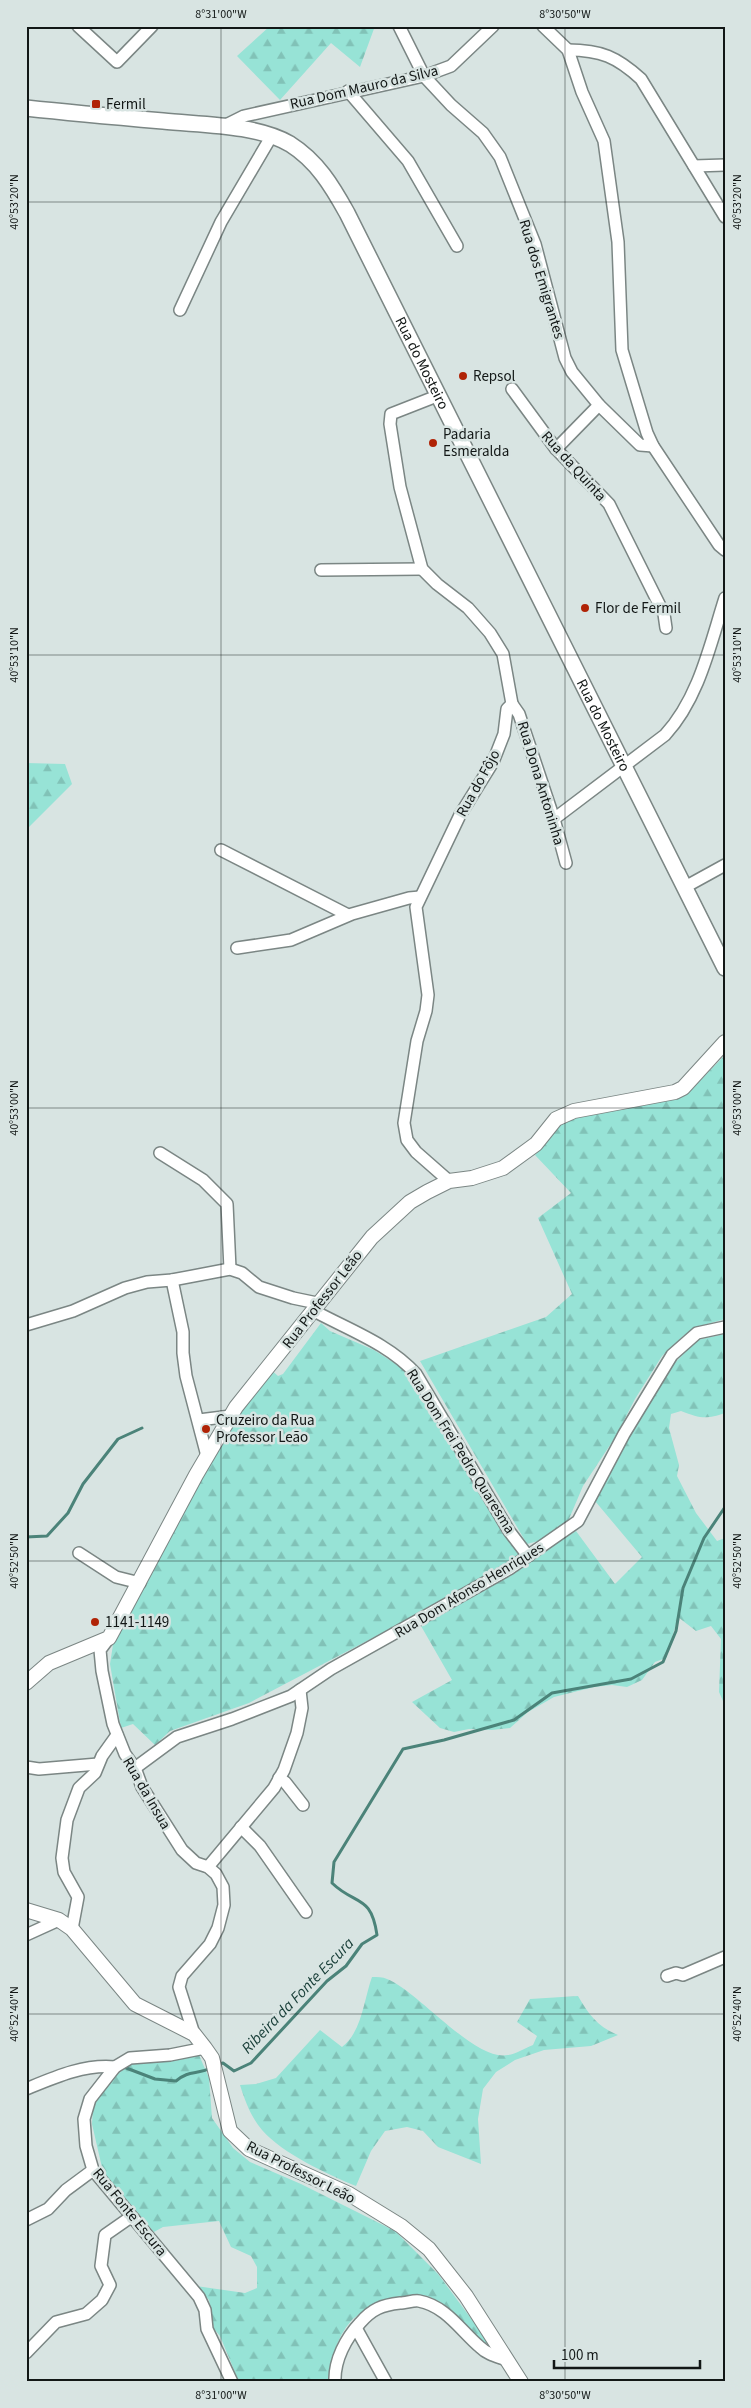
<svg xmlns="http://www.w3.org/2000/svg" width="751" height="2408" font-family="'Source Sans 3',sans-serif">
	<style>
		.forest { fill: url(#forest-firs) }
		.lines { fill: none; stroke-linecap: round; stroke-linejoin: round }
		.stream { stroke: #4b8379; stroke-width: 3 }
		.minor-casing { stroke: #7b8684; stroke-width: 14 }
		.tertiary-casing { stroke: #7b8684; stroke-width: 16 }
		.secondary-casing { stroke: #7b8684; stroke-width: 18 }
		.minor { stroke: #fff; stroke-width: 11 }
		.tertiary { stroke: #fff; stroke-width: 14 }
		.secondary { stroke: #fff; stroke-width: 15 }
		.ticks { fill: none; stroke: #121716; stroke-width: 1; stroke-opacity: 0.45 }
		.poi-dot { fill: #b02306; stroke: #d8e4e2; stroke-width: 2 }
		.labels { text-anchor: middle; stroke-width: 5; stroke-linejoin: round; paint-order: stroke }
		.street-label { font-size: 15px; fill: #121716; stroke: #d8e4e2 }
		.poi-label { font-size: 15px; fill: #121716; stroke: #d8e4e2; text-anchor: start }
		.water-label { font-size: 16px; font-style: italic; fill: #163c36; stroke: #d8e4e2 }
		.neatline { fill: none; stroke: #121716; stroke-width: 2 }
		.ticks-label { font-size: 12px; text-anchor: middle; fill: #121716 }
	</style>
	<defs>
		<pattern id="forest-firs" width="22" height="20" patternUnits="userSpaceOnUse" patternTransform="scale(1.25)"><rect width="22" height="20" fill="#97e3d6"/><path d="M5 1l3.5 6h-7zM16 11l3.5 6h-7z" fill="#81c2b7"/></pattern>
	</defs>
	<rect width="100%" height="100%" fill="#d8e4e2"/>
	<g class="forest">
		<path d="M270,26H375L360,67L331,43L280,100L237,56Z"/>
		<path d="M26,763L65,764L72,784L26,830Z"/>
		<path d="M725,1055V1319L700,1326L683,1336L662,1356L635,1399L616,1436L583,1486L569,1519L542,1540L527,1544L420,1361L546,1317L572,1294L538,1218L571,1193L535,1155L565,1120L689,1092Z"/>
		<path d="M321,1323L330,1331L374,1350L402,1368L456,1449L520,1556L443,1601L249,1703L170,1731L155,1745L133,1724L121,1728L110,1664L114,1638L199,1469L269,1368L278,1376L283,1374Z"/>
		<path d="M725,1334V1413C705,1420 700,1418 681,1411L671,1414L669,1428L679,1465L677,1476L696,1513L717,1541L725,1538V1702L723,1701L719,1692L721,1639L711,1626L696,1631L678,1617L666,1658L655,1662L642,1680L627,1687L612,1685L594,1687L554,1697L528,1712L510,1728L492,1730L469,1729L454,1732L440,1728L412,1702L452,1680L421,1626L576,1531L615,1584L642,1557L595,1501L607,1473L670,1368L697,1340Z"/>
		<path d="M372,1977C377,1977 383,1977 387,1979C418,1991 475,2062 508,2055C516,2054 525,2048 533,2045L537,2036L517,2022L530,1999L578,1996C589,2015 598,2027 618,2035L591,2046L544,2050L515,2060L496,2072L483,2089L478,2119L481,2164L438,2147L423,2131L407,2127L385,2131L371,2151L356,2186C327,2174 283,2154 262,2130C251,2117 245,2101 240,2085L256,2084L276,2078L320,2030L342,2047C362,2032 364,1999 372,1977Z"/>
		<path d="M199,2055L209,2078L212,2118L233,2148L250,2162L301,2184L395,2231L438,2274L490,2344C473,2342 458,2312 441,2303C437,2301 431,2297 427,2296C408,2293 364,2307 351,2321C337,2337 330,2361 329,2382H239L220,2336L214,2329L209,2300L196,2286L245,2293L257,2288V2267L251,2256L231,2247L219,2221L163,2227L154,2232L103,2172L92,2124L93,2107L104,2087L130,2063L178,2060Z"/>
	</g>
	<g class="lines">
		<g class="stream">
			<path d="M26,1537L47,1536L68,1513L83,1484L118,1439L142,1428"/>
			<path d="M217,2065L223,2063L234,2071L251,2063L327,1981L346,1966L362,1944L377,1935C371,1894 356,1906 332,1883L334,1862L403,1749L444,1740L514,1720L552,1693L631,1679L663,1662L676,1631L683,1588L704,1538L725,1507"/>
			<path d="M121,2066L155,2079L176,2081C189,2070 196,2075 211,2068"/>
		</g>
		<defs>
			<g id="minor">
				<path d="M78,26L117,62L152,26"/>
				<path d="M399,26L424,76L451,105L483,133L500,157L535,244L565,358L572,372L599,405L640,445L653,446"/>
				<path d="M543,26L568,50L582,92L604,141L618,242L622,350L647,433L653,446L719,545L725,550"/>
				<path d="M568,50C601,50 617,57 641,79L725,217"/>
				<path d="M348,91L408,161L457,246"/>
				<path d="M224,126L244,116L424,76L451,66L493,26"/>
				<path d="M694,166L725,165"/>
				<path d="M180,310L221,222L271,137"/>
				<path d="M512,389L556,449L609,504L664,614L666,628"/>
				<path d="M437,396L391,414L390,424L400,487L422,569L437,584L468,608L490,633L503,654L512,704L507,709L504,734L493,762L460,815L416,907L428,995L426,1011L417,1041L404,1123L407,1140L416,1152L449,1181"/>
				<path d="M556,449L599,405"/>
				<path d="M321,570L422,569"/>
				<path d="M512,704L519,714L554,819L566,863"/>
				<path d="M554,819L665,735C699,698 710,645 725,598"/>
				<path d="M221,850L348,915"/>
				<path d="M685,887L725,865"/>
				<path d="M237,948L291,940L352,914L409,898L420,897"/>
				<path d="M160,1153L203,1180L227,1204L230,1269"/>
				<path d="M172,1280L183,1332V1353L186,1376L207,1456"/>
				<path d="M26,1325L73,1311L125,1288L147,1282L172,1280L230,1269L242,1273L259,1287L293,1298L317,1303L318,1313C352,1331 390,1345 416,1374L509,1531L528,1556"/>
				<path d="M199,1420L231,1416"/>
				<path d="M79,1553L116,1577L140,1583"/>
				<path d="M109,1638L100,1650L102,1671L113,1724L125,1754L135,1768L142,1787L182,1850L196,1863L208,1867L216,1874L223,1887L224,1905L218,1928L210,1944L182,1976L179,1987L194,2034"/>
				<path d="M26,1767L39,1769L98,1764"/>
				<path d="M135,1768L177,1737L232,1719L291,1696L331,1669L509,1569L578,1521L624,1434L672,1355L697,1333L725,1327"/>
				<path d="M279,1778L285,1782L303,1805"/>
				<path d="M241,1827L260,1846L306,1912"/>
				<path d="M208,1867L274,1788L284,1770L297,1733L302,1708L300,1690"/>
				<path d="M72,1929L78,1897L64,1872L62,1858L67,1820L79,1788L95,1773L102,1756L117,1735"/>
				<path d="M26,1935L59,1920"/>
				<path d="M667,1976L676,1973L683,1975L725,1957"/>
				<path d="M205,2048L170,2055L130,2058L115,2067L90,2099L84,2119L86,2146L93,2170L199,2297L205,2310L207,2329L232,2382"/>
				<path d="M26,2089C55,2077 84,2064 115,2067"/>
				<path d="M26,2220L48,2209L66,2190L93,2170"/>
				<path d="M356,2328L386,2382"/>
				<path d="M26,2353L56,2322L86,2314L102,2300L110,2285L101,2266L105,2235L128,2219H134"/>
				<path d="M335,2382C334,2360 346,2338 360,2323C372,2309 382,2305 400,2303C406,2303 414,2300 419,2301C446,2306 461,2331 480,2347C487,2354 495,2356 504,2359"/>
			</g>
			<g id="tertiary">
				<path d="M26,1683L49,1663L109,1638L196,1475L236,1407L372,1237L410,1202L427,1192L449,1181L472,1178L503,1168L536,1144L556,1119L574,1111L675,1092L683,1088L725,1042"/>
				<path d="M26,1910L59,1920L72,1929L135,2004L194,2034L205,2048L212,2058L230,2131L249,2149L349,2194L401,2226L429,2249L466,2296L521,2382"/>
			</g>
			<g id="secondary">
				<path id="s1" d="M26,108C72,113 117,117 163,121C201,125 256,124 290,144C317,161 332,186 347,213L725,968"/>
			</g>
		</defs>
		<use href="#minor" class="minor-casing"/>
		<use href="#tertiary" class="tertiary-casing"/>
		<use href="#secondary" class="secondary-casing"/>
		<use href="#minor" class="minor"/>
		<use href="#tertiary" class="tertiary"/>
		<use href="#secondary" class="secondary"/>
	</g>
	<path class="ticks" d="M221,26V2382M565,26V2382M26,202H725M26,655H725M26,1108H725M26,1561H725M26,2014H725"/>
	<g class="poi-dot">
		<rect x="91" y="99" width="10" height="10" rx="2.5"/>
		<circle cx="463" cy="376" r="5"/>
		<circle cx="433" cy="443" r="5"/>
		<circle cx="585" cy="608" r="5"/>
		<circle cx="206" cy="1429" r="5"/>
		<circle cx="95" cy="1622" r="5"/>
	</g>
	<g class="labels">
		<g class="street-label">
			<text transform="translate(364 87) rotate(-13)" y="5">Rua Dom Mauro da Silva</text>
			<text transform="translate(542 279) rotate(73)" y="5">Rua dos Emigrantes</text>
			<text dy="5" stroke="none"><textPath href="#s1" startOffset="526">Rua do Mosteiro</textPath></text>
			<text transform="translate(574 466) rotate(48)" y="5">Rua da Quinta</text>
			<text dy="5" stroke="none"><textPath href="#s1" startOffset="931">Rua do Mosteiro</textPath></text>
			<text transform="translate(478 783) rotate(-61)" y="5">Rua do Fôjo</text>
			<text transform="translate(541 783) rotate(73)" y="5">Rua Dona Antoninha</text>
			<text transform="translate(322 1299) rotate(-52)" y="5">Rua Professor Leão</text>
			<text transform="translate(461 1451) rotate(58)" y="5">Rua Dom Frei Pedro Quaresma</text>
			<text transform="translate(469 1590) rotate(-31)" y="5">Rua Dom Afonso Henriques</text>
			<text transform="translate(147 1793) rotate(60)" y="5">Rua da Insua</text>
			<text transform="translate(301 2172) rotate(27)" y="5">Rua Professor Leão</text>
			<text transform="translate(130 2212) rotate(51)" y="5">Rua Fonte Escura</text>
		</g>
		<g class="poi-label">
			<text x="106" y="109">Fermil</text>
			<text x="473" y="381">Repsol</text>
			<text x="443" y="439">Padaria<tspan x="443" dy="17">Esmeralda</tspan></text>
			<text x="595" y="613">Flor de Fermil</text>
			<text x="216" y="1425">Cruzeiro da Rua<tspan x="216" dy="17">Professor Leão</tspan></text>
			<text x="105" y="1627">1141-1149</text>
		</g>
		<g class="water-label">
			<text transform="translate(297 1995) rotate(-46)" y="6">Ribeira da Fonte Escura</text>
		</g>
	</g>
	<rect width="751" height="2408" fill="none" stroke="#d8e4e2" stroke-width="55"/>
	<path d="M554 2360v8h146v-8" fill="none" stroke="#121716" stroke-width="2.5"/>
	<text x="561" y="2360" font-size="15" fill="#121716" stroke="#d8e4e2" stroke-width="4" paint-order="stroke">100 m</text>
	<rect x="28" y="28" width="696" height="2352" class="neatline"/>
	<g class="ticks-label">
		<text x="221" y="18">8°31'00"W</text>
		<text x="565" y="18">8°30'50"W</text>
		<text transform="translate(14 202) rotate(-90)" y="4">40°53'20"N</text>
		<text transform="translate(737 202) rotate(-90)" y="4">40°53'20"N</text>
		<text transform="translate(14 655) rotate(-90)" y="4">40°53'10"N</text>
		<text transform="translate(737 655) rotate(-90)" y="4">40°53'10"N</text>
		<text transform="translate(14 1108) rotate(-90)" y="4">40°53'00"N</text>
		<text transform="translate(737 1108) rotate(-90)" y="4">40°53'00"N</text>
		<text transform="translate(14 1561) rotate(-90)" y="4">40°52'50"N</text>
		<text transform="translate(737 1561) rotate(-90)" y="4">40°52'50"N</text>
		<text transform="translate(14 2014) rotate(-90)" y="4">40°52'40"N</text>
		<text transform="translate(737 2014) rotate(-90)" y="4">40°52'40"N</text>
		<text x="221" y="2399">8°31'00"W</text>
		<text x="565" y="2399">8°30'50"W</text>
	</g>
</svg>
